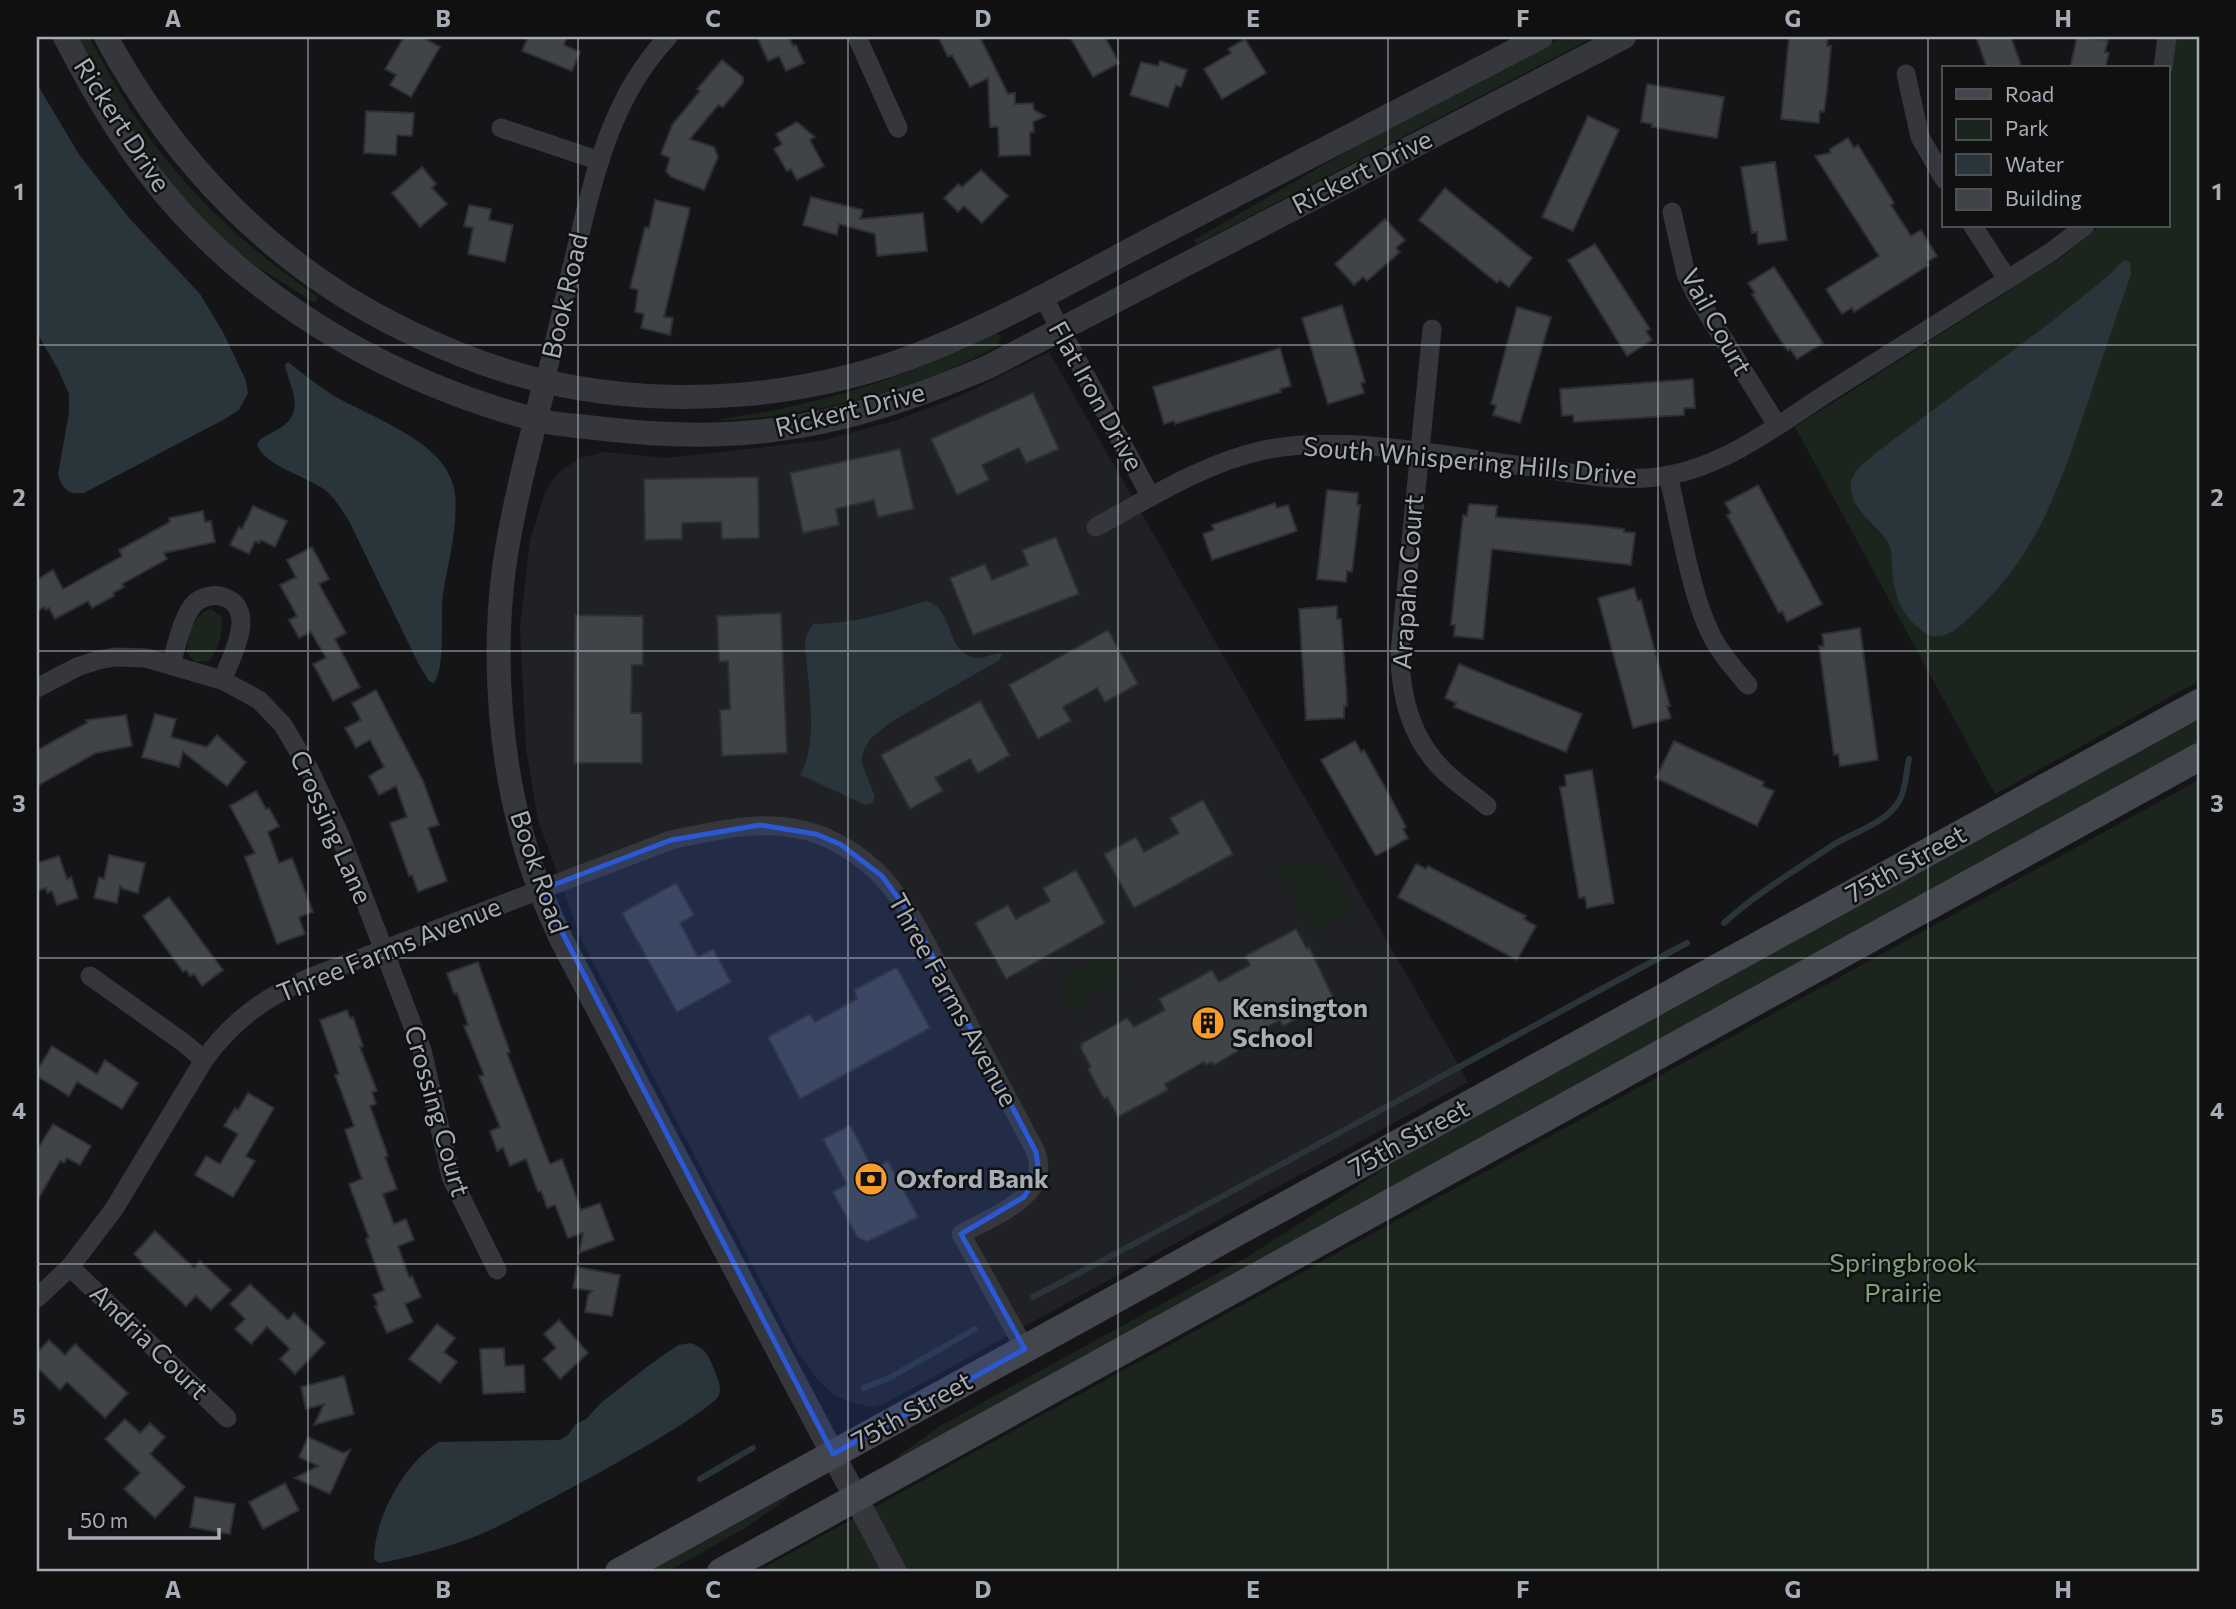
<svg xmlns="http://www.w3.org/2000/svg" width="2236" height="1609" font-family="Commissioner,sans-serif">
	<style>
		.built { fill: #202124 }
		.green { fill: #1c251d }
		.water { fill: #2a353b }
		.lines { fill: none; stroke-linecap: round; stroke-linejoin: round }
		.stream { stroke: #2a353b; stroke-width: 6 }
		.building { fill: #404347; stroke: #2e2f33; stroke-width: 2 }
		.minor { stroke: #35373c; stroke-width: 19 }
		.tertiary { stroke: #35373c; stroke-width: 24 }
		.secondary { stroke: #43464c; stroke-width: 28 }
		.marked { fill: #2b58d5; fill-opacity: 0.2; stroke: #2b58d5; stroke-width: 5; stroke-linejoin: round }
		.grid { fill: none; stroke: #a6adb7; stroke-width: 2; stroke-opacity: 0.55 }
		.labels { text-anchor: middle; stroke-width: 5; stroke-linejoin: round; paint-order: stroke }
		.street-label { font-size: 26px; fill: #a6adb7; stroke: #101011 }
		.poi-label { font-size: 26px; font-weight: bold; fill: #a6adb7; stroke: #101011; text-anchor: start }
		.park-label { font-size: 26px; fill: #7ea37c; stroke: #101011 }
		.neatline { fill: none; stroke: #a6adb7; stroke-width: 2.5 }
		.grid-label { font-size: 23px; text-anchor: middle; font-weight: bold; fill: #a6adb7 }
	</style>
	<rect width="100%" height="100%" fill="#151517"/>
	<path class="built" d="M1049,352L1468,1082L884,1404L871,1407L853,1403L834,1395L819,1381L799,1354L582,941L538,820L526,749L520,628L530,540L545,493L557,474L579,458L604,452L667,458L825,440L897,420L962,395Z"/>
	<g class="green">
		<path d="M74,37H89C107,70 125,103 147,134C193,199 253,253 318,297L315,303L258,267L227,243L156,169Z"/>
		<path d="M1563,37H1594L1197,244L1194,240L1375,135Z"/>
		<path d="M2176,37H2199V681L1995,794L1795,427L2062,257L2100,226H2168V87Z"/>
		<path d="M994,332L1001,336L998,346C911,392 819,414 721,421V419C793,409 863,391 930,363C952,354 973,342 994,332Z"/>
		<path d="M211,609L221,616C224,631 219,649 209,661L195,662L187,652C188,636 194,613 211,609Z"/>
		<path d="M2199,716V744L900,1460L898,1456L940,1426L1249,1256L1420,1146Z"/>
		<path d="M2199,780V1572H756L818,1538Z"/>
		<path d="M1287,863L1326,865C1340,880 1355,897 1346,918L1332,923L1321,932C1306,923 1305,912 1296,899C1290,890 1281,887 1277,876Z"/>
		<path d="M1106,954C1117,957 1121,970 1121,981L1110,991L1094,989L1089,992C1085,1019 1066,1010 1057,991C1062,971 1074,968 1091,962C1097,961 1100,955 1106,954Z"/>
		<path d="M785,1494L788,1498L745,1528L667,1572H643Z"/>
	</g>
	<g class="water">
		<path d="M37,84L80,156L130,219L200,294L224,334L246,381L248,393L239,410L223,420L84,493C68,495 62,489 58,474L69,413V394L58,369L37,333Z"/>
		<path d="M2126,260L2130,262L2131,274C2115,320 2100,366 2085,411C2058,490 2037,555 1973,614C1964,622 1952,636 1938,636C1930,637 1924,633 1919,628C1900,614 1893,590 1892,567C1891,557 1893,550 1887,541C1876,524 1854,512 1851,490C1848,473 1866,462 1877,452L2051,322L2107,277L2123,261Z"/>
		<path d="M288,362C302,373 316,384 331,394C369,417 444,440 454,488C460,519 448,563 443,594C440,617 446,665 434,683L429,681L419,665L349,521C342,510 335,498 325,490C307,476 263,466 257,444C261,437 268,435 275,431C307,414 292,394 285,365Z"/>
		<path d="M925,601C953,606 945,645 969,656C981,662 991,652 1003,654L998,661L894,720L871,738L864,749L861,761L875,797L872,803L866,805L800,775C820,740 807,682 805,643L806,636L813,624C851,624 889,613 925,601Z"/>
		<path d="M691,1343C705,1348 709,1356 714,1369C717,1377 722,1387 719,1395C710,1416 511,1522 479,1535C449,1547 418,1555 386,1562L379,1563L374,1559C374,1519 404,1463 439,1442L560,1440L568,1435L575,1425L586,1419L602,1402L648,1366L678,1345Z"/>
	</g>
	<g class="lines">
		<g class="stream">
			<path d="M1724,923C1757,893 1796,870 1833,845C1854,832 1887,823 1899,801C1906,790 1906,772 1909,759"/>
			<path d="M1033,1297C1253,1183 1468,1060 1687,943"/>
			<path d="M864,1388L891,1377L975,1329"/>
			<path d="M700,1479L753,1448"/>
		</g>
	</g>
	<g class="building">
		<path d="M404,37H422L440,47L411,97L390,85L396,75L385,69Z"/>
		<path d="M528,37H567L564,45L580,52L572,71L522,51Z"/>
		<path d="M757,37H789L793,46L796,45L804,63L786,71L779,56L768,61Z"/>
		<path d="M938,37H980L1008,94L1015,93V104L1033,103L1034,110L1045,116L1033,122L1034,132H1030V155L999,156L998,127H990L988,78L970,87L952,55L948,57Z"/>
		<path d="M1070,37H1105L1119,63L1093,77Z"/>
		<path d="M1789,37H1828L1827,46H1831L1827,90L1824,112L1820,111L1819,123L1781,119Z"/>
		<path d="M1976,37H2011L2022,68H1987Z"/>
		<path d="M2077,37L2108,40L2105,52L2109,53L2105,68H2070Z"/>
		<path d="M1245,39L1266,73L1222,99L1204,69L1231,53L1228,49Z"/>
		<path d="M722,60L743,77V83L723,107L718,105L690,139L714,147L718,157L704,190L671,177L666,171L670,158L661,154L672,125L700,91L697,89Z"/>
		<path d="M1160,61L1187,70L1181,87L1176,85L1168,107L1130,95L1141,62L1158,66Z"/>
		<path d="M1647,84L1724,97L1717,138L1652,127V124L1641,122Z"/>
		<path d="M366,111L414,113L412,136L397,135L396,155L364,153Z"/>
		<path d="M1588,116L1619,130L1573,231L1542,217Z"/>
		<path d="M797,122L815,137L810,140L824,166L797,180L791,169L787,171L774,149L782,144L776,134Z"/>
		<path d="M1848,138L1854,148L1858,145L1883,185L1894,203L1891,205L1911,236L1921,230L1937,256L1927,262L1929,265L1892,288L1854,312L1852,308L1842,314L1826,289L1879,256L1815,156L1830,153V149Z"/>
		<path d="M1775,162L1787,240L1758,244L1757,232L1752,233L1741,167Z"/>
		<path d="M422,167L436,184L432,188L447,204L420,227L392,193Z"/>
		<path d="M981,170L1008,196L982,223L964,206L958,212L944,198L958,184L962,187Z"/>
		<path d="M1445,188L1532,258L1509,287L1500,280L1497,283L1419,220Z"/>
		<path d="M811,197L863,210L860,219L923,213L927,251L877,256L875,234L839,224L837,235L803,225Z"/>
		<path d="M655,200L690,208L664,317L673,318L670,335L641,328L644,314L635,312L638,290L630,288L645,227L649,228Z"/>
		<path d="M469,205L491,209L489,220L513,225L505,262L468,254L473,228L464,226Z"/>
		<path d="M1385,219L1405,240L1396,248L1400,252L1367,281L1363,277L1354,285L1335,264Z"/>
		<path d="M1595,244L1650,329L1646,331L1652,340L1627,356L1568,260Z"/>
		<path d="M1774,267L1823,343L1797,359L1790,349L1788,351L1775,332L1752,294L1755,293L1748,283Z"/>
		<path d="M1342,305L1365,382L1361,383L1364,393L1328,404L1302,318Z"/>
		<path d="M1517,307L1551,317L1520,423L1493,415L1496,405L1491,404Z"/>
		<path d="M1280,348L1291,386L1280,389L1281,392L1210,413L1175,424L1174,421L1164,424L1153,387Z"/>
		<path d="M1693,379L1695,408H1684V415L1574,422L1573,415L1562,416L1560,389Z"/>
		<path d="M1033,393L1059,449L1026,463L1019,448L982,465L989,480L957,495L931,439Z"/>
		<path d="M900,449L914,509L878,517L874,500L836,509L839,525L803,533L790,473Z"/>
		<path d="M758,477L759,538L722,539L721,522L682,523V539L645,540L644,479Z"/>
		<path d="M1758,485L1822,604L1787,622L1782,611L1779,613L1727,515L1731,513L1725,503Z"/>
		<path d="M1327,490L1358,493L1357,505H1360L1352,572L1347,571L1346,582L1317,579Z"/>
		<path d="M1275,503L1277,508L1288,505L1297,531L1212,560L1203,534L1214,530L1212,525Z"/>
		<path d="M1469,504L1497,506L1496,517L1580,524L1624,529V532L1635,533L1631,565L1492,549L1483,639L1454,636L1455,625H1451L1463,515L1467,516Z"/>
		<path d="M253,506L287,521L275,547L261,540L259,543L255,541L249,554L230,545L239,527L242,529Z"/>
		<path d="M203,511L205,522L211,521L215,542L164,553L167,559L122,584L124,587L113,593L114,596L92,608L88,601L55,619L49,608L46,610L44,607L37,611V580L53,570L63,589L122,556L119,550L170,522L169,518Z"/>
		<path d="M1056,537L1079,594L973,635L950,578L985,564L992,580L1028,565L1022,550Z"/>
		<path d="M312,547L329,579L319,584L346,633L335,639L360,687L333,701L313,664L326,658L311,632L299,638L289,620L297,616L280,585L296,577L287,560Z"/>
		<path d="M1634,588L1638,601L1641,600L1651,637L1670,706H1667L1671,718L1633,728L1598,598Z"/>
		<path d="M1337,606V619H1341L1346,684L1347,706H1344V718L1306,720L1299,609Z"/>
		<path d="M781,613L787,753L722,756L720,710L730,709L728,661L719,662L717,616Z"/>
		<path d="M575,615L643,616V665H632L631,713H642V763H574Z"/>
		<path d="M1860,628L1878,760L1840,766L1838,754L1834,755L1819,646H1824L1822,634Z"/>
		<path d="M1108,630L1138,684L1105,702L1097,688L1063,707L1071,721L1038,739L1009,685Z"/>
		<path d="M1459,664L1582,714L1566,752L1454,707L1456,703L1445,698Z"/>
		<path d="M376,690L423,781L439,825L428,828L447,881L418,892L412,875L409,876L390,823L407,817L396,786L379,795L369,776L384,767L370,740L356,748L345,728L361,720L352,703Z"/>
		<path d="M980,701L1010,755L978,773L970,759L935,778L943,791L910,809L881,755Z"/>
		<path d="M155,714L176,719L171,737L207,747L217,735L246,762L227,786L183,752L179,767L142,757Z"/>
		<path d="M126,715L132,746L96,753L37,786V750L87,723L86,720Z"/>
		<path d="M1355,741L1361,752L1364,750L1386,789L1406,827L1403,829L1408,838L1376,856L1321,760Z"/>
		<path d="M1674,741L1764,782L1762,786L1774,791L1757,826L1656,778Z"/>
		<path d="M1592,770L1614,903L1587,908L1585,897L1579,898L1560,787L1566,786L1565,775Z"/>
		<path d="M256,791L266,809L269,808L279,826L268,832L279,863L292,858L313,912L299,917L305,934L277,944L245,857L255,853L230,806Z"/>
		<path d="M1203,800L1233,854L1134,908L1104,854L1136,837L1144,852L1179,833L1170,818Z"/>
		<path d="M109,855L145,863L138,893L123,889L120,886L117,903L94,898L99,877L104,879Z"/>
		<path d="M59,856L67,879L71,877L78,898L57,905L52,891L47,893L46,888L37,891V863Z"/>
		<path d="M1416,864L1426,869L1428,866L1526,916L1524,919L1536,926L1517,960L1398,897Z"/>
		<path d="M1076,870L1105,923L1006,979L975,923L1008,905L1016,919L1050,901L1043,888Z"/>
		<path d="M676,883L694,915L680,923L698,957L713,949L731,982L677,1012L622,913Z"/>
		<path d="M169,897L223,970L202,986L194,974L190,976L186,970L183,972L143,916Z"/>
		<path d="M1296,929L1307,949L1309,947L1334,999L1283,1026L1280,1020L1241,1042L1243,1045L1237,1048L1238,1051L1214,1065L1212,1062L1206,1065L1204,1062L1165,1084L1168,1090L1118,1117L1107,1097L1104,1099L1088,1069L1091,1067L1080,1047L1082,1046L1081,1044L1127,1018L1134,1027L1165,1010L1159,999L1212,970L1219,982L1250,965L1245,956Z"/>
		<path d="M478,962L510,1052L507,1053L550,1164L562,1159L581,1210L600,1203L614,1240L579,1253L583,1233L568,1238L555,1205L547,1208L541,1191L538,1192L526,1159L510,1166L503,1148L497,1151L490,1131L500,1127L479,1076L484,1075L464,1026L468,1025L457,993L454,994L447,973Z"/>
		<path d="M895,968H897L930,1028L800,1099L768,1037L810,1014L815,1022L857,999L854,990Z"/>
		<path d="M347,1010L350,1018L353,1017L363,1046L360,1047L377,1091L372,1092L376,1104L370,1106L388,1156L385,1157L397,1189L383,1194L394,1224L406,1219L414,1240L398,1246L409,1277L412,1276L421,1297L405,1304L413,1322L387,1333L375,1306L378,1305L373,1295L384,1290L366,1239L369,1238L349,1184L362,1179L345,1130L354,1126L335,1075L339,1074L320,1020Z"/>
		<path d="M52,1046L97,1074L105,1060L138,1083L122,1109L77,1082L69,1096L37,1076V1071Z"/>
		<path d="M248,1093L274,1108L246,1156L255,1161L233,1197L195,1175L206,1156L220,1164L238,1134L224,1126L235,1108L238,1110Z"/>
		<path d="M53,1124L91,1146L80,1165L67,1158L64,1163L60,1161L37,1201V1150Z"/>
		<path d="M850,1125L873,1169L888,1161L918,1217L867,1242L857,1237L833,1192L847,1184L823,1139Z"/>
		<path d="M155,1231L194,1268L200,1261L231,1290L211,1310L196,1296L186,1306L141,1264L142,1262L134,1254Z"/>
		<path d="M577,1267L620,1275L612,1316L585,1312L588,1295L592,1291L573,1288Z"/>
		<path d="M250,1284L288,1320L294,1313L325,1343L295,1374L280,1359L290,1349L267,1327L251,1344L235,1329L245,1319L230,1304Z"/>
		<path d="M559,1320L588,1353L560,1379L543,1359L556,1348L544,1334Z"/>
		<path d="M437,1324L455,1338L444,1352L457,1362L440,1383L409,1359Z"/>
		<path d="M49,1340L65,1355L75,1344L128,1393L105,1418L67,1382L60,1390L37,1367V1353Z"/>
		<path d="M504,1348L505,1366L524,1365L525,1392L483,1394L480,1349Z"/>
		<path d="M344,1376L354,1414L314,1425L324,1404L306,1409L301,1387Z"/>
		<path d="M125,1419L140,1433L150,1423L165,1437L150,1454L185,1487L155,1518L124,1489L140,1473L105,1439Z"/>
		<path d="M308,1437L343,1453L350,1450L330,1494L295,1478L318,1466L299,1457Z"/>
		<path d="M285,1483L299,1510L263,1529L249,1502Z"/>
		<path d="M195,1497L235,1504L230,1534L190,1527Z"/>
	</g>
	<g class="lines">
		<g class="minor">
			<path d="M857,37L898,128"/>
			<path d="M2163,68L2167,37"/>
			<path d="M1906,74L1920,137L1944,179"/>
			<path d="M501,128L600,161"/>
			<path d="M1672,212L1686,274L1696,295L1777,425"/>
			<path d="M1973,226L2007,279"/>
			<path d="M1042,295L1151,497"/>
			<path d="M1432,329L1400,652C1400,696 1411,739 1444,771C1457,784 1473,794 1487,806"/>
			<path d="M545,382C556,336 566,291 577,246C595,171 613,95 668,37"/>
			<path d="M1668,475C1680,523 1691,600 1715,642C1724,658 1736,671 1748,685"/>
			<path d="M1096,527C1149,498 1204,463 1264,450C1341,434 1439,455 1516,465C1565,471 1620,485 1669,475C1729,464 1782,422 1832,390C1905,344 1978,298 2051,252L2085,226"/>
			<path d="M171,664C176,648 183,614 195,603C200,598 212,594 220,596C260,605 232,657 222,680"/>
			<path d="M37,688L77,667L98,660L115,657L146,658L222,680L259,700L283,725L309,769L339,833L422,1050L451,1177L497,1270"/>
			<path d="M90,976L184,1043L204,1060"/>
			<path d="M70,1267L227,1418"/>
			<path d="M37,1298L70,1267L114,1209L204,1060C232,1021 265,997 309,978L671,840C719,830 769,817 817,834C841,843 866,859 883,878C912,910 929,950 949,987C978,1042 1007,1097 1036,1152C1052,1197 991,1217 961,1234L1025,1349"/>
		</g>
		<g class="tertiary">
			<path d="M65,37C97,99 132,158 179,210C272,313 400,383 533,419C550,424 570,425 587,427C649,435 712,438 773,430C848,421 919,396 988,367L1624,37"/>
			<path d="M106,37C174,163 274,266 403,329C448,351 495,370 543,381C669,410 808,399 927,351C1011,317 1091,270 1172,228C1295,164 1418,101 1541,37"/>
			<path d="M545,382C530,443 513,505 504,568C492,660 500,764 527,852C536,883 549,912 562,941L895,1572"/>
		</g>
		<g class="secondary">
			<path d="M619,1572L2199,703"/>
			<path d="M721,1572L2199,757"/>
		</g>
	</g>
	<path class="marked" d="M760,825L816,834L840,844L882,876L912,917L1036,1152L1039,1173L1024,1197L961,1234L1025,1349L833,1454L540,890L671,840Z"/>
	<path class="grid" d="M308,37V1572M578,37V1572M848,37V1572M1118,37V1572M1388,37V1572M1658,37V1572M1928,37V1572M37,345H2199M37,651H2199M37,958H2199M37,1264H2199"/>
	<defs>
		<symbol id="building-disc" viewBox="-11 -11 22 22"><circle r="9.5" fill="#f99d2a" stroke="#101011"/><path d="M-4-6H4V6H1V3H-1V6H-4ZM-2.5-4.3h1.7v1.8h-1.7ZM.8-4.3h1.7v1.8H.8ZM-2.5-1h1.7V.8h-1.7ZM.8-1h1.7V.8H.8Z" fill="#111"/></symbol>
		<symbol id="bank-disc" viewBox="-11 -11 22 22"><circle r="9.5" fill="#f99d2a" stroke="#101011"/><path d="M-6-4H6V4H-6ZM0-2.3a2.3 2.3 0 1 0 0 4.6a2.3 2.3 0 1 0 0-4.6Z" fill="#111"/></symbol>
	</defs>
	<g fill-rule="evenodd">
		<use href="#building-disc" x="1189" y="1004" width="38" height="38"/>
		<use href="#bank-disc" x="852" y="1160" width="38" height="38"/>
	</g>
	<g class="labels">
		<g class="street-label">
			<text transform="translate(122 125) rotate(57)" y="9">Rickert Drive</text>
			<text transform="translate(1362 172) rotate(-27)" y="9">Rickert Drive</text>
			<text transform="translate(565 296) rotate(-77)" y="9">Book Road</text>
			<text transform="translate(1716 322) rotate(61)" y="9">Vail Court</text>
			<text transform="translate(1096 396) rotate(61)" y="9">Flat Iron Drive</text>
			<text transform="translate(850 410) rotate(-14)" y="9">Rickert Drive</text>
			<text transform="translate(1470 461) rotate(5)" y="9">South Whispering Hills Drive</text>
			<text transform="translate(1408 582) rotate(-86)" y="9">Arapaho Court</text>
			<text transform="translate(331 827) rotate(66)" y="9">Crossing Lane</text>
			<text transform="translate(1906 864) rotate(-29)" y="9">75th Street</text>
			<text transform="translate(539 872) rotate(71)" y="9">Book Road</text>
			<text transform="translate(389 950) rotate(-22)" y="9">Three Farms Avenue</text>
			<text transform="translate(953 1000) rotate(61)" y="9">Three Farms Avenue</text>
			<text transform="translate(437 1111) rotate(74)" y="9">Crossing Court</text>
			<text transform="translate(1409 1138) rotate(-29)" y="9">75th Street</text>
			<text transform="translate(149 1342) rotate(44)" y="9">Andria Court</text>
			<text transform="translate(912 1411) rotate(-29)" y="9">75th Street</text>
		</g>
		<g class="poi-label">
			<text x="1232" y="1017">Kensington<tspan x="1232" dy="30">School</tspan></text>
			<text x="896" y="1188">Oxford Bank</text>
		</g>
		<g class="park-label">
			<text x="1903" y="1272">Springbrook<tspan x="1903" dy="30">Prairie</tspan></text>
		</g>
	</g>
	<rect width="2236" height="1609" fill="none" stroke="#101011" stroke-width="77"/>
	<rect x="1942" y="66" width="228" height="161" fill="#101011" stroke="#4c4f53" stroke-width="2"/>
	<rect x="1956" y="89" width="35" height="10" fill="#43464c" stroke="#4c4f53" stroke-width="2"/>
	<text x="2005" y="102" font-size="21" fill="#a6adb7">Road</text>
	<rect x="1956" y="119" width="35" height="21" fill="#1c251d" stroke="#4c4f53" stroke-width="2"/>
	<text x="2005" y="136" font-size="21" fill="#a6adb7">Park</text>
	<rect x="1956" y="154" width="35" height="21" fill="#2a353b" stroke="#4c4f53" stroke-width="2"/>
	<text x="2005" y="172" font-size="21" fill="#a6adb7">Water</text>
	<rect x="1956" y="189" width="35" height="21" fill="#404347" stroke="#4c4f53" stroke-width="2"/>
	<text x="2005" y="206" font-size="21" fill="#a6adb7">Building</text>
	<path d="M70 1528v10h149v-10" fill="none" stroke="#a6adb7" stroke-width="3.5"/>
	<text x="80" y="1528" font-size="21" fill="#a6adb7" stroke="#101011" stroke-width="5" paint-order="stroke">50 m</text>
	<rect x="38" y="38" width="2160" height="1532" class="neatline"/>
	<g class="grid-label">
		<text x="173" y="27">A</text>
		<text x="443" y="27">B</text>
		<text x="713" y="27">C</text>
		<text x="983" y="27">D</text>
		<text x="1253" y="27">E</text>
		<text x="1523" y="27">F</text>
		<text x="1793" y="27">G</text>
		<text x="2063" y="27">H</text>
		<text x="19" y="200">1</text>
		<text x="2217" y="200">1</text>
		<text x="19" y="506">2</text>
		<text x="2217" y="506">2</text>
		<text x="19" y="812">3</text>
		<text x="2217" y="812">3</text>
		<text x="19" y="1119">4</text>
		<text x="2217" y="1119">4</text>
		<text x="19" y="1425">5</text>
		<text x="2217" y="1425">5</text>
		<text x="173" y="1598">A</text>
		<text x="443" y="1598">B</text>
		<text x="713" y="1598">C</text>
		<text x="983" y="1598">D</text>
		<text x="1253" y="1598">E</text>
		<text x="1523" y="1598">F</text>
		<text x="1793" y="1598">G</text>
		<text x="2063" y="1598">H</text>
	</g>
</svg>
